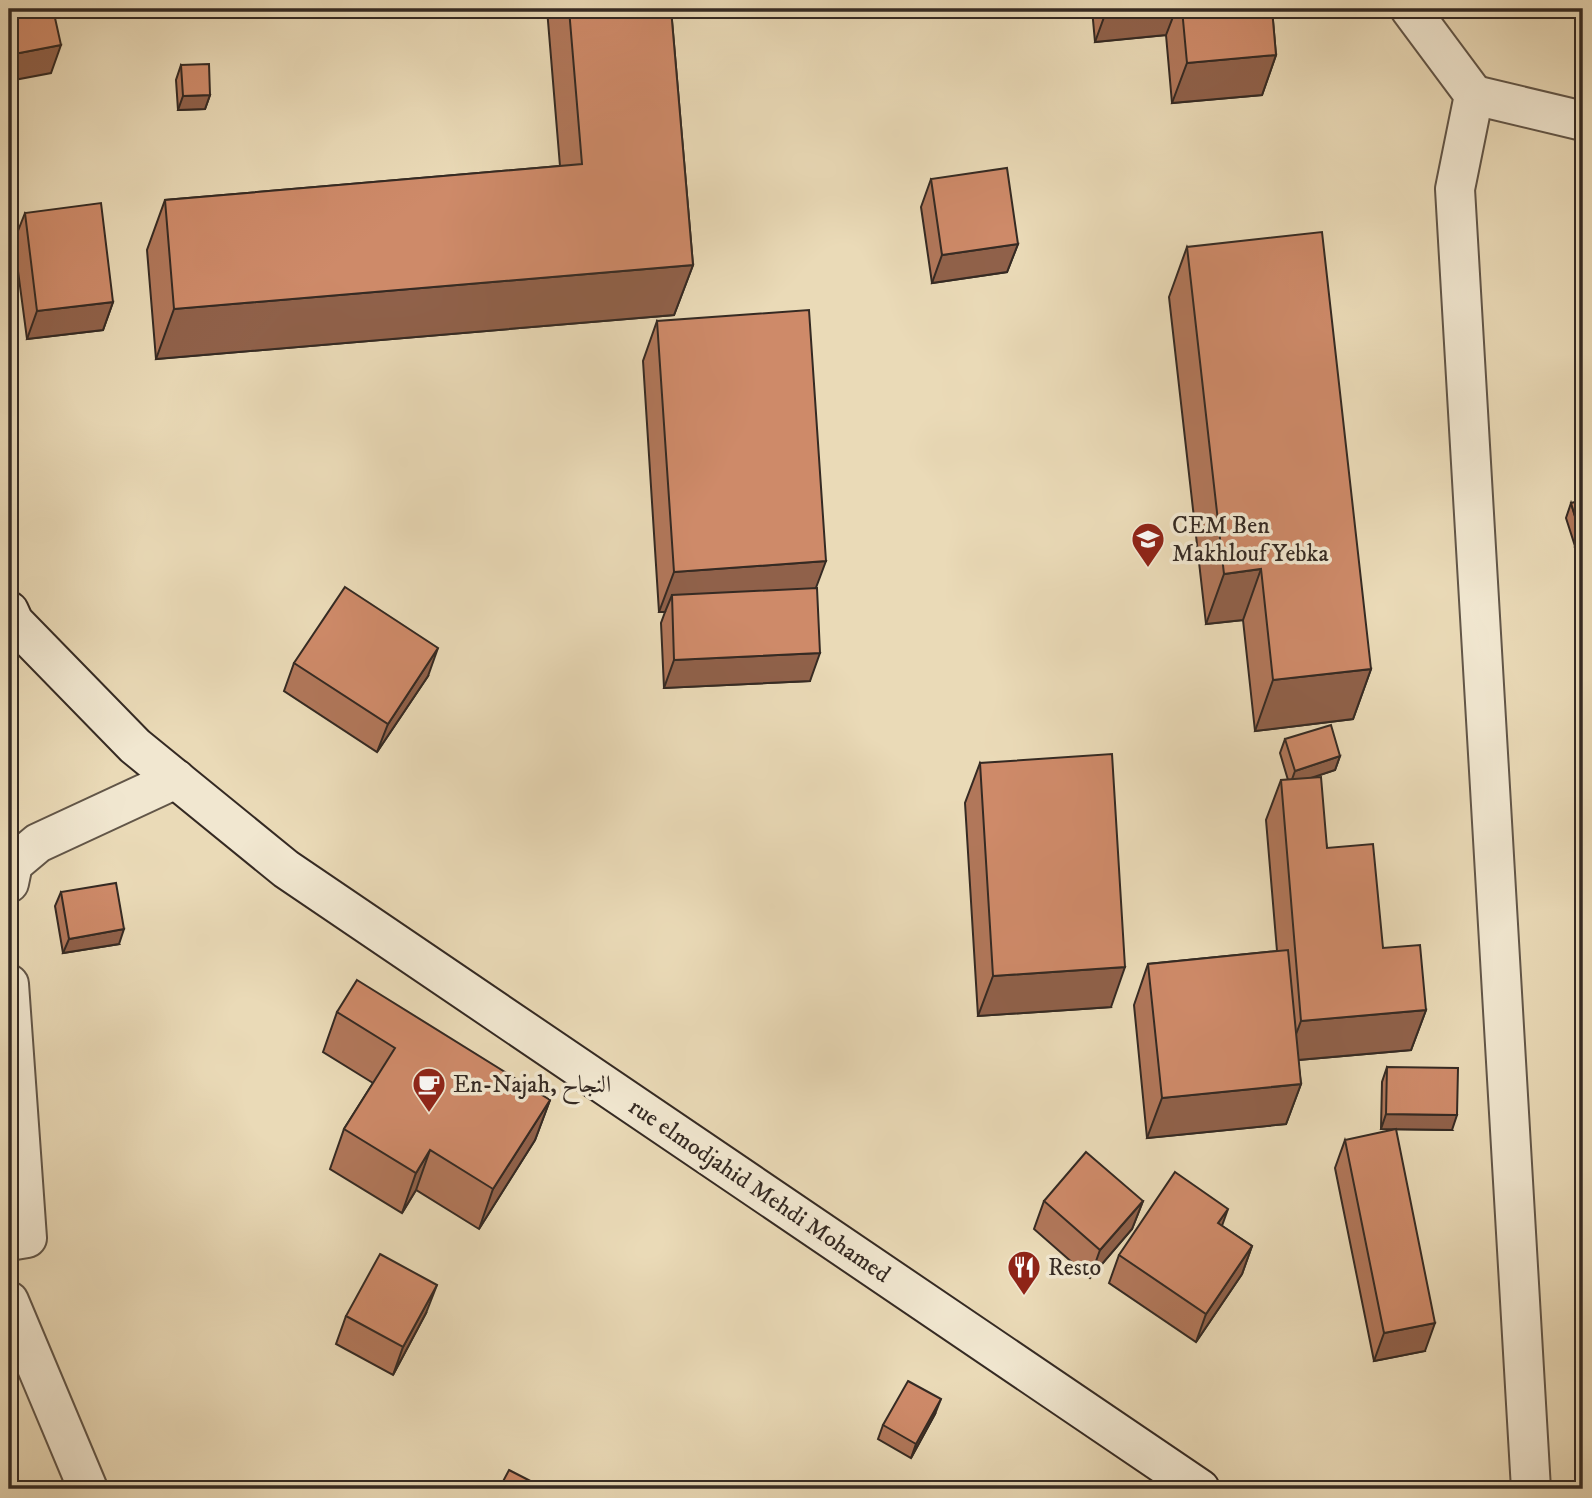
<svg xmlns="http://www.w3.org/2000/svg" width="1592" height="1498" font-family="'IM FELL DW Pica',Amiri,serif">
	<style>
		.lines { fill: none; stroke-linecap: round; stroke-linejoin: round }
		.minor-casing { stroke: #625648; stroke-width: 42 }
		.secondary-casing { stroke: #352a23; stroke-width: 42 }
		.minor { stroke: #f1e7d0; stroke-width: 38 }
		.secondary { stroke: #f1e7d0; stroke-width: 38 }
		.wall { fill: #b1775a; stroke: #352a23; stroke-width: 2 }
		.shaded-wall { fill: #90614a; stroke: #352a23; stroke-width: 2 }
		.building { fill: #ce8a69; stroke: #352a23; stroke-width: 2 }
		.labels { text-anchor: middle; stroke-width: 7; stroke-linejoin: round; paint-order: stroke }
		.poi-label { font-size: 24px; fill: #352a23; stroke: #f1e7d0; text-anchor: start }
		.street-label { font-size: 24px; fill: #352a23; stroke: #f1e7d0 }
	</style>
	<rect width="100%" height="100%" fill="#eadab7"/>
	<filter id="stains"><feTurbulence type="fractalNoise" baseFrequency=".00286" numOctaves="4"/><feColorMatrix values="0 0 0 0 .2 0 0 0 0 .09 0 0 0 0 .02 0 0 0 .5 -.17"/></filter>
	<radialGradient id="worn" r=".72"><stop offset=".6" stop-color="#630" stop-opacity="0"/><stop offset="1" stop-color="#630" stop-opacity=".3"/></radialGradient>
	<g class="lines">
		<defs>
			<g id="minor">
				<path d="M1410,9L1474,95L1455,189L1531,1489"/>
				<path d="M1474,95L1583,121"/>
				<path d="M9,883L13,864L38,843L176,779"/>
				<path d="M9,984L27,1238L9,1241"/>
				<path d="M9,1301L88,1489"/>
			</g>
			<path id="secondary" d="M9,611L14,622L135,746L286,869L1200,1489"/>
		</defs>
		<use href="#minor" class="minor-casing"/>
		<use href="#secondary" class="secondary-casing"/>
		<use href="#minor" class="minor"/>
		<use href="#secondary" class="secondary"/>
	</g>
	<g class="wall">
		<path d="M547,9H671L693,265L674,315L156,359L147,250L165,200L560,166Z"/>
		<path d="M1092,9H1272L1276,55L1262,95L1172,103L1166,35L1095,42Z"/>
		<path d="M181,65L210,95L205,109L178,110L176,80Z"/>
		<path d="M931,179L1018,244L1007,272L932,283L921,207Z"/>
		<path d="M25,213L113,302L103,330L27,339L14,241Z"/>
		<path d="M1187,247L1371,669L1353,719L1255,731L1243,620L1206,624L1169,297Z"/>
		<path d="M657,321L816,588L810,681L664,688L661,623L665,612H659L643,361Z"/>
		<path d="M1571,503L1583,544L1575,546L1566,518Z"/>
		<path d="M294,663L428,676L377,752L284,691Z"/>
		<path d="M1285,739L1340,756L1335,770L1314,777L1327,848L1383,948L1426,1010L1411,1050L1298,1060L1301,1084L1286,1124L1147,1138L1134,1005L1148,964L1277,951L1266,820L1281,780H1288L1280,753Z"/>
		<path d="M980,763L1111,1007L978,1016L965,803Z"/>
		<path d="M61,892L119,944L63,953L55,906Z"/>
		<path d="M337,1012L550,1100L535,1140L479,1229L416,1190L402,1213L330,1169L344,1129L373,1083L323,1052Z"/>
		<path d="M1387,1067L1452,1130L1381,1129L1382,1082Z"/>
		<path d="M1345,1140L1425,1351L1374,1361L1335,1168Z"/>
		<path d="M1044,1201H1143L1132,1229L1090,1278L1034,1229Z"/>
		<path d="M1222,1226L1252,1246L1242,1274L1196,1342L1109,1283L1119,1255Z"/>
		<path d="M426,1313L393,1375L336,1344L346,1316Z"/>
		<path d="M935,1414L911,1458L878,1439L883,1425Z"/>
	</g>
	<g class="shaded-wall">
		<path d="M1107,9H1176L1166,35L1095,42Z"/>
		<path d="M61,45L51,73L9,81V55Z"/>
		<path d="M1276,55L1262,95L1172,103L1187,63Z"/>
		<path d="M210,95L205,109L178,110L183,96Z"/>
		<path d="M1018,244L1007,272L932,283L942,255Z"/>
		<path d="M693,265L674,315L156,359L174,309Z"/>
		<path d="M113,302L103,330L27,339L37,311Z"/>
		<path d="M1583,531V544L1575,546L1580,532Z"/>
		<path d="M826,561L811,601L672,595L665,612H659L674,572Z"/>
		<path d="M1261,569L1243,620L1206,624L1224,574Z"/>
		<path d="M438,648L428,676L377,752L388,724Z"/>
		<path d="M820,653L810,681L664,688L674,660Z"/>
		<path d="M1371,669L1353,719L1255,731L1273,680Z"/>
		<path d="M1340,756L1335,770L1290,785L1295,771Z"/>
		<path d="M124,929L119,944L63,953L69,939Z"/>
		<path d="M1125,967L1111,1007L978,1016L993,976Z"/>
		<path d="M1426,1010L1411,1050L1286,1061L1301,1021Z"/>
		<path d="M1301,1084L1286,1124L1147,1138L1162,1098Z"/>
		<path d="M550,1100L535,1140L479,1229L493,1189Z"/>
		<path d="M1386,1114L1457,1115L1452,1130L1381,1129Z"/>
		<path d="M430,1150L416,1190L402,1213L416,1173Z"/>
		<path d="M1143,1201L1132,1229L1090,1278L1100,1250Z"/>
		<path d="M1228,1209L1218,1237V1223Z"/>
		<path d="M1252,1246L1242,1274L1196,1342L1206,1314Z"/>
		<path d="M437,1285L426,1313L393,1375L403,1347Z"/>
		<path d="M1435,1323L1425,1351L1374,1361L1384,1333Z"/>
		<path d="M941,1399L935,1414L911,1458L916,1444Z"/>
	</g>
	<g class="building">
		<path d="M9,9H53L61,45L9,55Z"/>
		<path d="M569,9H671L693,265L174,309L165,200L582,164Z"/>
		<path d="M1182,9H1272L1276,55L1187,63Z"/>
		<path d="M209,64L210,95L183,96L181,65Z"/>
		<path d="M1007,168L1018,244L942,255L931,179Z"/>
		<path d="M101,203L113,302L37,311L25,213Z"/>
		<path d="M1322,232L1371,669L1273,680L1261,569L1224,574L1187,247Z"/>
		<path d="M809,310L826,561L674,572L657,321Z"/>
		<path d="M1583,500V531L1580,532L1571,503Z"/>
		<path d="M345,587L438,648L388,724L294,663Z"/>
		<path d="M817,588L820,653L674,660L672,595Z"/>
		<path d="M1331,725L1340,756L1295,771L1285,739Z"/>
		<path d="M1112,754L1125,967L993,976L980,763Z"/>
		<path d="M1321,777L1327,848L1373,844L1383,948L1420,945L1426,1010L1301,1021L1281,780Z"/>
		<path d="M116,883L124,929L69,939L61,892Z"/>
		<path d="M1288,950L1301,1084L1162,1098L1148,964Z"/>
		<path d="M357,980L550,1100L493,1189L430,1150L416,1173L344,1129L395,1048L337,1012Z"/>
		<path d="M1387,1067L1458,1068L1457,1115L1386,1114Z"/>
		<path d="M1396,1129L1435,1323L1384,1333L1345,1140Z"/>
		<path d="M1086,1152L1143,1201L1100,1250L1044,1201Z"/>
		<path d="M1175,1172L1228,1209L1218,1223L1252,1246L1206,1314L1119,1255Z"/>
		<path d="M380,1254L437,1285L403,1347L346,1316Z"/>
		<path d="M908,1381L941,1399L916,1444L883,1425Z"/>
		<path d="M509,1470L546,1489H499Z"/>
	</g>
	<defs>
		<symbol id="school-pin" viewBox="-11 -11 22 30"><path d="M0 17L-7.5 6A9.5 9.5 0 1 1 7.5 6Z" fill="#8f2418" stroke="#f1e7d0"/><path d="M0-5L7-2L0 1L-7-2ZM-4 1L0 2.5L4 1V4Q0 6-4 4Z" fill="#fff"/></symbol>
		<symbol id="cafe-pin" viewBox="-11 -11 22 30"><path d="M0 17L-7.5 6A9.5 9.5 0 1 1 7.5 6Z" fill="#8f2418" stroke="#f1e7d0"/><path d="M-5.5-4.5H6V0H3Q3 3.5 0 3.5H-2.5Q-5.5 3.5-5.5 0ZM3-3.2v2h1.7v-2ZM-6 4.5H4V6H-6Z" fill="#fff"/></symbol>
		<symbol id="restaurant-pin" viewBox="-11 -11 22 30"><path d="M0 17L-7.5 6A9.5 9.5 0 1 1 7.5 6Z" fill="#8f2418" stroke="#f1e7d0"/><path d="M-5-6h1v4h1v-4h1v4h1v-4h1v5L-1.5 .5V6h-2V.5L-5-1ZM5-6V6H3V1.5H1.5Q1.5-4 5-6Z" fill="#fff"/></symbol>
	</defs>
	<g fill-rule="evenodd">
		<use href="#school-pin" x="1129" y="520" width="38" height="52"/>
		<use href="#cafe-pin" x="410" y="1065" width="38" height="52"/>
		<use href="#restaurant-pin" x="1005" y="1248" width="38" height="52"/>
	</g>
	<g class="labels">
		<g class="poi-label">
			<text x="1172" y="533">CEM Ben<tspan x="1172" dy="28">Makhlouf Yebka</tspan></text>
			<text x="453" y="1092">En-Najah, النجاح</text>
			<text x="1048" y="1275">Resto</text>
		</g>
		<g class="street-label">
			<text transform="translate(760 1190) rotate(34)" y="8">rue elmodjahid Mehdi Mohamed</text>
		</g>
	</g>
	<rect width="1592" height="1498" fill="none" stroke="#eadab7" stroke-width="35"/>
	<rect x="10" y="10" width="1571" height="1477" fill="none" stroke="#352a23" stroke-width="3.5"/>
	<rect x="18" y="18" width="1557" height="1463" fill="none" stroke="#352a23" stroke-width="2"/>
	<rect width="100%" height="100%" filter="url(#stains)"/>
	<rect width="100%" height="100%" fill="url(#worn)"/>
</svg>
